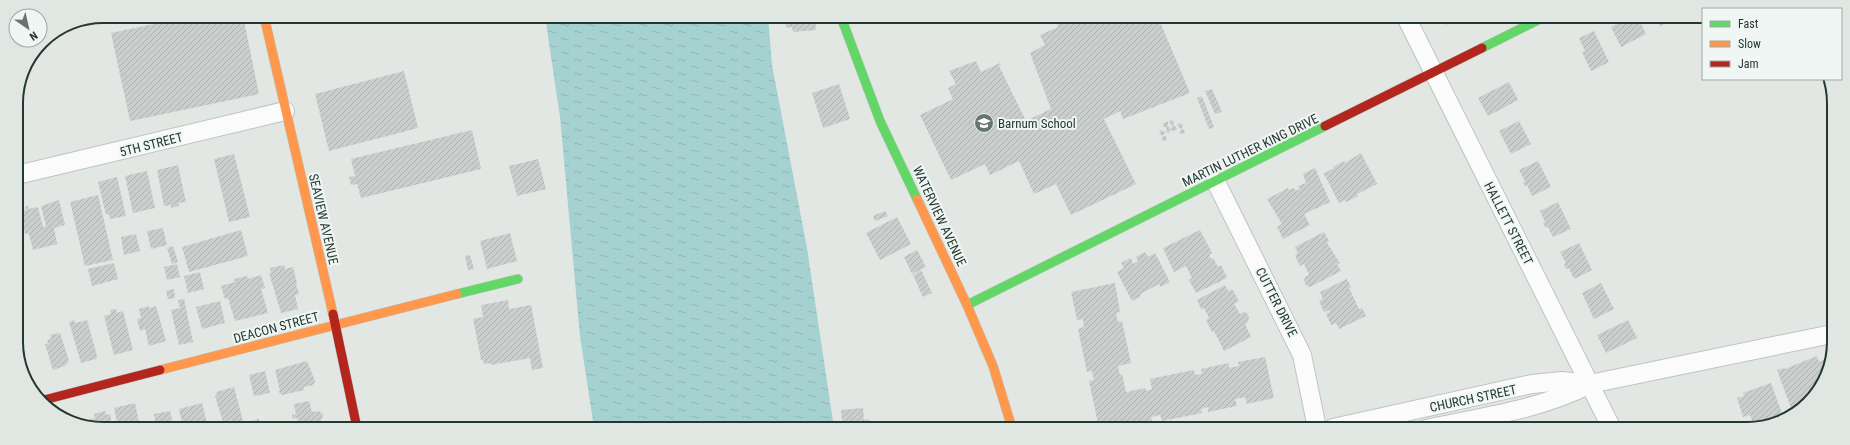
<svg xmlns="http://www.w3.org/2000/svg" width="1850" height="445" font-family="'Roboto Condensed',sans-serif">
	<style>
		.water { fill: url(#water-ripples) }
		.building { fill: url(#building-hatch) }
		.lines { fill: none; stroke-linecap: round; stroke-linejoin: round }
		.street-casing { stroke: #bfc4c1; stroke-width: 20 }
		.fast-casing { stroke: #bfc5c1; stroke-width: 10 }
		.slow-casing { stroke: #bfc5c1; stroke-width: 10 }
		.jam-casing { stroke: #bfc5c1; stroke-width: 10 }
		.street { stroke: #fbfbfb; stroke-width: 18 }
		.fast { stroke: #63d668; stroke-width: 9 }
		.slow { stroke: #ff974d; stroke-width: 9 }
		.jam { stroke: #b3261e; stroke-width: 9 }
		.labels { text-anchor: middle; stroke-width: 4; stroke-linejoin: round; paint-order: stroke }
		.poi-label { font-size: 13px; fill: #233830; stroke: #f0f6f3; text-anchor: start }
		.street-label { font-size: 13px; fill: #233830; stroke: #f0f6f3 }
		.rim { fill: none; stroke: #233830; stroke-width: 2 }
	</style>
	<defs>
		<pattern id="water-ripples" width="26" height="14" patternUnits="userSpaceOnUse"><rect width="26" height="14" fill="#a6d1d1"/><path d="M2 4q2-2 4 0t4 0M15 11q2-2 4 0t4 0" fill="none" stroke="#8fb4b4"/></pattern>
		<pattern id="building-hatch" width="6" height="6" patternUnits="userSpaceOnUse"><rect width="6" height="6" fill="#cacecc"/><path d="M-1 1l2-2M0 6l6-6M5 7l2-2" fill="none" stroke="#adb2b0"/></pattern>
	</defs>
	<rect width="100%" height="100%" fill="#e2e7e4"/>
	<path class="water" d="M545,16L768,17L772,65L807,248L834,428H594L580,336L560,117Z"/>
	<g class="building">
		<path d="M192,16H243L259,94L130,121L111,33Z"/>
		<path d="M785,17H815L816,30L793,32L792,27L786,28Z"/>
		<path d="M1054,17H1158L1190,93L1123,119L1120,111L1104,119L1136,184L1071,215L1056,184L1034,194L1019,161L990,175L985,164L951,180L920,115L953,99L948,88L956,84L949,71L976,61L981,72L1000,63L1001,65L999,66L1026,121L1051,109L1030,53L1045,45L1040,35L1058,27Z"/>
		<path d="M1443,17H1461L1446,25Z"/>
		<path d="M1630,17L1638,18L1646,34L1621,47L1611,27Z"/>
		<path d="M1656,18H1677L1660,26Z"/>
		<path d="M1594,31L1609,62L1591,71L1582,52L1585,51L1579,38Z"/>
		<path d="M404,71L418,128L329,151L315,94Z"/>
		<path d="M1509,82L1518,100L1488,116L1478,98Z"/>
		<path d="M839,84L850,119L823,128L812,93Z"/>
		<path d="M1212,89L1222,112L1215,114L1205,91Z"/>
		<path d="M1202,96L1214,127L1209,129L1197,98Z"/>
		<path d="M1170,120L1174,121L1173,125L1175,126L1177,129L1175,131L1171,130L1172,125L1169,123Z"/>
		<path d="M1519,121L1531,144L1511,154L1499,131Z"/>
		<path d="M1165,122H1168V127L1171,129L1169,133L1166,132L1167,128L1164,127L1163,124Z"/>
		<path d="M1179,123L1183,125L1181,129L1185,130L1184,134L1179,133L1181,129L1177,126Z"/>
		<path d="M472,130L481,169L361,198L357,184L351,185L349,177L355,176L351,159Z"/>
		<path d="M1161,130L1165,132L1163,136L1167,137L1166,141L1162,140L1163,136L1159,133Z"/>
		<path d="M1361,153L1377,184L1357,194L1358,196L1346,202L1345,200L1339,203L1323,172L1325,173L1334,168L1333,167L1344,161L1345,163Z"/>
		<path d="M234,154L250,217L229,222L214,159Z"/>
		<path d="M538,159L546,189L517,196L509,166Z"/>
		<path d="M1538,161L1551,187L1532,196L1527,185L1525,186L1523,182L1525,181L1519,170Z"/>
		<path d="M178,165L186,202L179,203V206L171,208V205L164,206L157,170Z"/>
		<path d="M1315,168L1330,202L1304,214L1310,225L1283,239L1277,227L1282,224L1267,199L1288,188L1289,190L1294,188L1296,191L1300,189L1298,186L1306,183L1303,174Z"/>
		<path d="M147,171L155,208L133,213L125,176Z"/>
		<path d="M117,177L126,216L110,219L109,214L106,215L98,182Z"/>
		<path d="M98,195L113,260L85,266L70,202Z"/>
		<path d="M59,200L65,225L54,228L57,244L33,250L29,234H25L20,211L26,210L25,207L28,206L29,209L38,207L43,227L46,226L41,206Z"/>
		<path d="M1558,202L1571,229L1553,237L1548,227L1546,228L1543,223L1545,222L1540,211Z"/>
		<path d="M885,211L888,216L875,221L873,216Z"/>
		<path d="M897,217L911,244L880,260L866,233Z"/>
		<path d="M163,228L167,245L151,249L147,231Z"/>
		<path d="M241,230L248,256L189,272L182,247Z"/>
		<path d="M1200,230L1212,253L1209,255L1211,259L1213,258L1218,267L1221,265L1227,278L1196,293L1189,280L1192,278L1186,266L1174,272L1163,248Z"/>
		<path d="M1324,232L1329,241L1327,243L1340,263L1337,264L1341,271L1310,287L1306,285L1304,281L1305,277L1309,275L1304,264L1300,266L1295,255L1298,253L1295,247Z"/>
		<path d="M510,233L517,261L487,269L480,241Z"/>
		<path d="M136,234L140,251L124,255L121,237Z"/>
		<path d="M1579,243L1592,270L1574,279L1569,268L1566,269L1564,264L1566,263L1560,252Z"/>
		<path d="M173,246L178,262L172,264L167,248Z"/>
		<path d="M917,250L926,267L912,274L904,257Z"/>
		<path d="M1145,252L1148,257L1155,253L1170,282L1161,287L1159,284L1140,294L1141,296L1132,301L1117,272L1124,268L1121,263L1131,258L1133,264L1138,261L1136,257Z"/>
		<path d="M470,255L474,269L468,270L465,256Z"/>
		<path d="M114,263L118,279L92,286L88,269Z"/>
		<path d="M177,264L180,277L167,280L164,267Z"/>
		<path d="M284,265L285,269L293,267L297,283L296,284L299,294L295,295L298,309L281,313L269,273H271L270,268Z"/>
		<path d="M921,270L932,293L923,297L913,275Z"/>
		<path d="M200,272L204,289L188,293L184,276Z"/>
		<path d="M261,275L265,288L261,289L268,313L235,321L228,298L225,299L221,286L235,282L234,279L247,276L248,279Z"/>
		<path d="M1347,279L1351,287L1349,288L1359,309L1362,308L1366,316L1339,329L1336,323L1331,325L1326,314L1330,312L1329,310L1324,312L1319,301L1323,299L1320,292Z"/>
		<path d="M1115,283L1120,312L1116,313L1118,322L1122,321L1131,363L1118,366L1120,375L1122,374L1126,392L1146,388V391L1152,389L1150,379L1194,370L1195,375L1202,374L1201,369L1229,363V368L1239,366L1238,362L1265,357L1274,398L1247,404L1245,397L1235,399L1237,406L1208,412V407L1201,409L1202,413L1162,421L1160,415L1151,417L1152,422L1119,428H1099L1089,381L1094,380L1092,371L1087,372L1078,329L1084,327L1083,319L1077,320L1071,292Z"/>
		<path d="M1601,283L1614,309L1594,319L1582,293Z"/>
		<path d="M1225,285L1228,291L1232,289L1239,301L1234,304L1240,314L1244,312L1247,313L1249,318L1248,322L1245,324L1251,337L1224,351L1214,331L1212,332L1206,320L1209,318L1204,308L1201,309L1197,300Z"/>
		<path d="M174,289L175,298L168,299L166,291Z"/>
		<path d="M184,299L193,342L179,345L171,310L180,308L178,300Z"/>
		<path d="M508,300L509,309L531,305L543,368L532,370L530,358L491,365V363L484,364L483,360H481L473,319L483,317L481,305Z"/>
		<path d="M220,301L225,323L202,329L196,307Z"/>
		<path d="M149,306V308L156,306L166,341L149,346L145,329L140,331L137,319L141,318L139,309Z"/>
		<path d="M116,309L117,313L123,311L133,350L114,355L104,316L111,314L110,310Z"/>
		<path d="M74,320L75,323L87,320L97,356L96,359L81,363L69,322Z"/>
		<path d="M1628,320L1637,338L1606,353L1597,335Z"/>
		<path d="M60,333L69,361L65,366L53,370L45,344H48L47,340L51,339L50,335Z"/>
		<path d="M1832,351V359L1805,407L1789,414L1788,409L1791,408L1777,370L1784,368L1785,369L1817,356L1819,362L1829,358L1827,353Z"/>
		<path d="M307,361L315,381L313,385L303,387L304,390L282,395L278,391H280L275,370Z"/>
		<path d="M265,371L270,393L254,396L249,375Z"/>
		<path d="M1771,383L1783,416L1755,428L1750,415L1743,417L1737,398L1744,396L1743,393Z"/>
		<path d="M234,387L243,421L232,424L231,420L223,422L215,396L217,395L216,392Z"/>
		<path d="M309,401L312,412L319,411L322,413L323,418L321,419L322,428H299L297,418L292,419V415L296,414L294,404Z"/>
		<path d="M135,403L140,427H118L114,408Z"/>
		<path d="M202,403L208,427H183L179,409Z"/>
		<path d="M863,408L864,420L869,419L870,425L847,428L846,422H842L841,410Z"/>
		<path d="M105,411L106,415L110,414L113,427H88L86,420L95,418L94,414Z"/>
		<path d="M170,411L174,427H156L154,414Z"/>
		<path d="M259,419L260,427L253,428L251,421Z"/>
	</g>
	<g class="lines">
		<defs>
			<g id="street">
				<path d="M1406,17L1612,429"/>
				<path d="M17,175L285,111"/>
				<path d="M1216,182L1302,355L1317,428"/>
				<path d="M1333,428L1532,384L1562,381L1590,384"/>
				<path d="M1426,429C1482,417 1539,410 1590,384L1832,334"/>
			</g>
			<g id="fast">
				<path d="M841,17L880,121L917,199"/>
				<path d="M1482,48L1544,17"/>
				<path d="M457,294L518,279"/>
				<path d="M967,305L1325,126"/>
			</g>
			<g id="slow">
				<path d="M264,16L333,314"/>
				<path d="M917,199L967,305L993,366L1012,428"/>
				<path d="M160,370L457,294"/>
			</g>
			<g id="jam">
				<path d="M1325,126L1482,48"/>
				<path d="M333,314L357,428"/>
				<path d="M40,401L160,370"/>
			</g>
		</defs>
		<use href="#street" class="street-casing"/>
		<use href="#fast" class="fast-casing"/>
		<use href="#slow" class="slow-casing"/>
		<use href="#jam" class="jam-casing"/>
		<use href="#street" class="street"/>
		<use href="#fast" class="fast"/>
		<use href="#slow" class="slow"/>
		<use href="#jam" class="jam"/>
	</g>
	<defs>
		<symbol id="school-disc" viewBox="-11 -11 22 22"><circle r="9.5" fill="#66756f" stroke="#f0f6f3"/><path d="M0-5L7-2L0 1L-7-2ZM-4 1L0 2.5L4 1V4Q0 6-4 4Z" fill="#fff"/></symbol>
	</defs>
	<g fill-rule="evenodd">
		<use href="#school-disc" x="973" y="112" width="22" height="22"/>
	</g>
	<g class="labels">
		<g class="poi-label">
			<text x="998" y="128">Barnum School</text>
		</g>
		<g class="street-label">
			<text transform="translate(151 144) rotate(-14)" y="5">5TH STREET</text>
			<text transform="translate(1250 150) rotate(-26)" y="5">MARTIN LUTHER KING DRIVE</text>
			<text transform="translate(940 216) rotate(65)" y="5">WATERVIEW AVENUE</text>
			<text transform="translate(324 219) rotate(77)" y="5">SEAVIEW AVENUE</text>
			<text transform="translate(1509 223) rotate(63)" y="5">HALLETT STREET</text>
			<text transform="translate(1277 302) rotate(63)" y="5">CUTTER DRIVE</text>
			<text transform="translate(276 327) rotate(-15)" y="5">DEACON STREET</text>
			<text transform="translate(1473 398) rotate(-12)" y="5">CHURCH STREET</text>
		</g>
	</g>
	<path d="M0 0H1850V445H0ZM103 23H1747A80 80 0 0 1 1827 103V342A80 80 0 0 1 1747 422H103A80 80 0 0 1 23 342V103A80 80 0 0 1 103 23Z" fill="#e0e7e3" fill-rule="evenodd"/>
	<path class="rim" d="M103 23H1747A80 80 0 0 1 1827 103V342A80 80 0 0 1 1747 422H103A80 80 0 0 1 23 342V103A80 80 0 0 1 103 23Z"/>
	<rect x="1702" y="8" width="140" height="72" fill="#f0f6f3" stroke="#9eaaa5"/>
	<rect x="1710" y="21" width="20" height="6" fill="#63d668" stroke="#9eaaa5"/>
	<text x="1738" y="28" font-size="12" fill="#233830">Fast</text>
	<rect x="1710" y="41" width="20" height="6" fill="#ff974d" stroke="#9eaaa5"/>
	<text x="1738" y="48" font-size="12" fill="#233830">Slow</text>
	<rect x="1710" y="61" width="20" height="6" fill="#b3261e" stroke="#9eaaa5"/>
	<text x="1738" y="68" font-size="12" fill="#233830">Jam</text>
	<g transform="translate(28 28) rotate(146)"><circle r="19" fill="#f0f6f3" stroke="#9eaaa5"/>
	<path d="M0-3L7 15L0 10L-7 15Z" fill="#66756f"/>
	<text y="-6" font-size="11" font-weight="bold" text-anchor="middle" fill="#233830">N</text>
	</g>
</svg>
